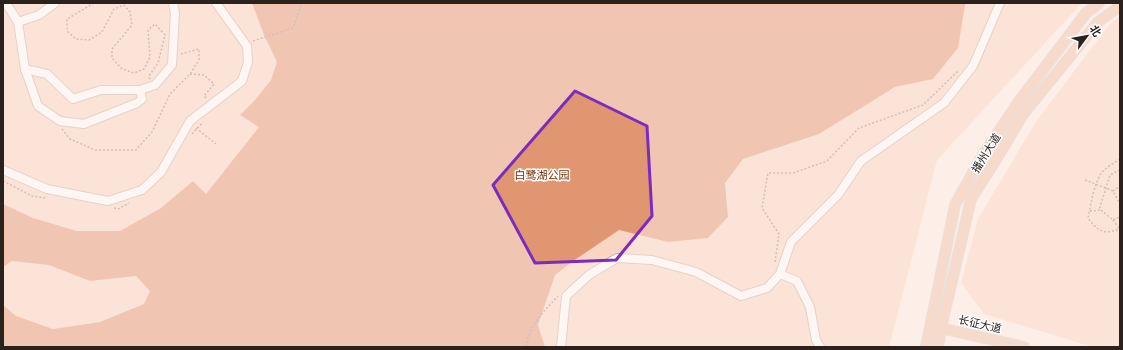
<svg xmlns="http://www.w3.org/2000/svg" width="1123" height="350" font-family="'Alegreya Sans','Noto Sans SC',sans-serif">
	<style>
		.green { fill: #fbd5c3 }
		.water { fill: #e09671 }
		.lines { fill: none; stroke-linecap: round; stroke-linejoin: round }
		.minor-casing { stroke: #c7afa4; stroke-width: 10 }
		.major-casing { stroke: #d0cece; stroke-width: 12 }
		.path { stroke: #958984; stroke-width: 1.5; stroke-dasharray: 2 2; stroke-linecap: butt }
		.minor { stroke: #fff; stroke-width: 8 }
		.major { stroke: #eec2ac; stroke-width: 10 }
		.marked { fill: none; stroke: #7b2cbf; stroke-width: 3; stroke-linejoin: round }
		.labels { text-anchor: middle; stroke-width: 3; stroke-linejoin: round; paint-order: stroke }
		.street-label { font-size: 11px; fill: #2b221e; stroke: #fff }
		.park-label { font-size: 11px; fill: #763308; stroke: #fff }
	</style>
	<rect width="100%" height="100%" fill="#fdefe8"/>
	<g class="green">
		<path d="M3,3H1082L937,160L889,347H3Z"/>
		<path d="M1120,16V347H1093L984,314L961,283L978,219L1035,123L1109,25Z"/>
	</g>
	<path class="water" d="M252,3H967L965,5L958,48L933,79L895,87L819,134L743,159L725,183L728,217L708,238L668,242L619,230L576,259L555,275L538,325L545,347H3V305L16,316L53,329L100,322L144,304L150,291L136,276L90,281L49,265L12,261L3,267V204L33,218L77,231H120L161,208L193,181L206,194L259,127L240,115L255,100L271,80L277,62L264,35Z"/>
	<g class="lines">
		<defs>
			<g id="minor">
				<path d="M6,3L18,22L25,69L38,106L60,121L84,124L137,103L142,99L140,90"/>
				<path d="M18,22L39,15L55,3"/>
				<path d="M25,69L47,74L73,99L101,90H140L155,85L172,65L175,13L173,3"/>
				<path d="M3,170L47,189L108,201L142,190L161,172L190,121L242,81L248,62L247,46L216,3"/>
				<path d="M780,274L797,281L810,307L816,340L820,347"/>
				<path d="M561,347L566,296L589,275L617,258L652,260L696,272L741,296L767,288L780,274L791,242L838,195L861,161L944,103L973,66L1000,3"/>
			</g>
			<g id="major">
				<path d="M936,327L1024,347"/>
				<path d="M926,347L955,205L981,158L1017,104L1086,13L1099,3"/>
				<path d="M938,347L941,328L971,199L995,161L1024,113L1098,22L1120,6"/>
			</g>
		</defs>
		<use href="#minor" class="minor-casing"/>
		<use href="#major" class="major-casing"/>
		<g class="path">
			<path d="M94,3L67,19V31L76,39L89,40L102,32L114,9L124,5L130,12L132,25L112,49V58L122,69L134,73L144,69L150,57L148,30L155,24L165,35L158,63L149,76L150,80"/>
			<path d="M253,41L293,28L302,3"/>
			<path d="M190,74L204,75L214,84L204,96L207,99"/>
			<path d="M196,128L216,144"/>
			<path d="M62,129L70,139L95,150H136L152,132L170,94L190,74L199,60V49L181,54"/>
			<path d="M192,134L203,122"/>
			<path d="M1120,159C1114,163 1107,167 1102,172C1094,184 1091,203 1088,218C1097,231 1106,236 1120,228"/>
			<path d="M1120,170L1110,175L1100,207L1101,210L1113,220L1120,217"/>
			<path d="M1085,180L1113,191L1120,204"/>
			<path d="M3,181L32,196L45,198"/>
			<path d="M1113,191L1120,186"/>
			<path d="M114,208L118,209L129,203"/>
			<path d="M1090,211L1101,210"/>
			<path d="M1113,220L1119,228"/>
			<path d="M775,262L779,234L762,208L768,173H793L827,161L859,128L923,105L958,71"/>
			<path d="M526,347C530,323 543,313 558,296"/>
			<path d="M1119,347L1120,340"/>
		</g>
		<use href="#minor" class="minor"/>
		<use href="#major" class="major"/>
	</g>
	<path d="M0 0H1123V350H0ZM575,91L647,126L652,216L616,260L535,263L493,185Z" fill="#fdefe8" fill-opacity=".55" fill-rule="evenodd"/>
	<path class="marked" d="M575,91L647,126L652,216L616,260L535,263L493,185Z"/>
	<g class="labels">
		<g class="street-label">
			<text transform="translate(986 153) rotate(-58)" y="4">播州大道</text>
			<text transform="translate(980 324) rotate(13)" y="4">长征大道</text>
		</g>
		<g class="park-label">
			<text x="542" y="179">白鹭湖公园</text>
		</g>
	</g>
	<rect width="1123" height="350" fill="none" stroke="#2b221e" stroke-width="8"/>
	<g transform="translate(1087 36) rotate(58)" stroke="#ffffff" stroke-width="3" paint-order="stroke">
	<path d="M0-3L7 15L0 10L-7 15Z" fill="#2b221e"/>
	<text y="-6" font-size="11" font-weight="bold" text-anchor="middle" fill="#2b221e">北</text>
	</g>
</svg>
